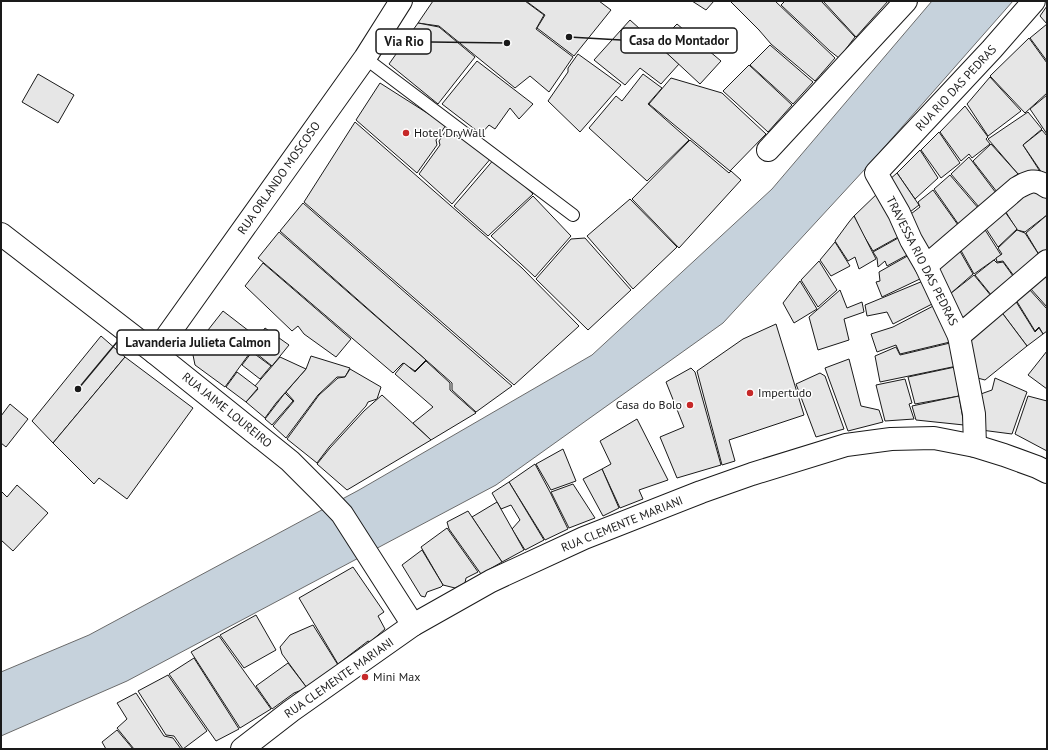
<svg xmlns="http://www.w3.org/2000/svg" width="1048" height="750" font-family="'PT Sans',sans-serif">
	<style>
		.water { fill: #c6d2dc; stroke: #6a6a6a }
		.building { fill: #e6e6e6; stroke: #1a1a1a }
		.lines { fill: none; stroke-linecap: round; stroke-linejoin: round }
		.service-casing { stroke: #1a1a1a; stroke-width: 14 }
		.minor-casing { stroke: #1a1a1a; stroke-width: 24 }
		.tertiary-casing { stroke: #1a1a1a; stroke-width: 24 }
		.service { stroke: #fff; stroke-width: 12 }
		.minor { stroke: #fff; stroke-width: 22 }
		.tertiary { stroke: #fff; stroke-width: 22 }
		.poi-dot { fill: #c62828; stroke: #fff; stroke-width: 1.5 }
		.labels { text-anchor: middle; stroke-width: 3; stroke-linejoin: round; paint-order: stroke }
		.street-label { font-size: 12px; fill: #1a1a1a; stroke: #fff }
		.poi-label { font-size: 12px; fill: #1a1a1a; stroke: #fff; text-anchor: start }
		.leader { fill: none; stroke: #1a1a1a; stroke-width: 1.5 }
		.callout-dot { fill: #1a1a1a; stroke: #fff; stroke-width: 1.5 }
		.callout { fill: #fff; stroke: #1a1a1a; stroke-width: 1.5 }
		.callout-label { font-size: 13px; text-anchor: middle; font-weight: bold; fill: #1a1a1a }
	</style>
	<rect width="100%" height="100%" fill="#fff"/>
	<path class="water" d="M932,1H1013L865,169L723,323L496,485L127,681L1,736V672L89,635L359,490L592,355L772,189Z"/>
	<g class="building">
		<path d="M433,1H525L544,15L536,29L573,57L549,92L530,76L515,88L439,26L418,23Z"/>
		<path d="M526,1H599L611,10L574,56L537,28L545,15Z"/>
		<path d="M692,1H714L706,10Z"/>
		<path d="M730,1H775L835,58L815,81L771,44L759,30Z"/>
		<path d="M785,1H821L855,37L839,58L830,51L781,5Z"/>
		<path d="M823,1H888L856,37Z"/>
		<path d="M1047,6V24L1040,16Z"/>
		<path d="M630,20L679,64L661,84L640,68L625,85L594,60Z"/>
		<path d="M418,23L439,27L475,57L438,104L389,64Z"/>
		<path d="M677,24L721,61L700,84L657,44Z"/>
		<path d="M1047,24V61L1030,38Z"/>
		<path d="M1029,38L1047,63V93L1025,113L990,76Z"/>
		<path d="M770,45L813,82L793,104L750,65Z"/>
		<path d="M578,54L621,85L580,132L548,101L568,72V68Z"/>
		<path d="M477,61L533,104L519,119L510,108L495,129L489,125L481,134L442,104Z"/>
		<path d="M749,65L792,105L768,132L723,91Z"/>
		<path d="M38,74L74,95L58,123L22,102Z"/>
		<path d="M643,74L662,88L648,104L689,140L647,181L589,128L616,96L622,101Z"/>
		<path d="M990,77L1021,111L988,136L967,104Z"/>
		<path d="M671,78L722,93L766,134L730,171L649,104Z"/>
		<path d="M380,83L446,125L436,140L437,145L417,173L356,120Z"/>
		<path d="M1047,95V134L1030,109Z"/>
		<path d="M965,106L988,137L986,139L990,144L972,158L969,154L961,161L940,132Z"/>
		<path d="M1028,112L1042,129L1023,145L1041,173L1018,174L988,139Z"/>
		<path d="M355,122L522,268L579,326L514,385L304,202Z"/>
		<path d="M449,126L492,157L452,204L419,174L440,145L439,141Z"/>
		<path d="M1042,130L1047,136V176L1042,173L1023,145Z"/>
		<path d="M939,132L960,163L941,178L921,150Z"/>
		<path d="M690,140L729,173L731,171L741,180L679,248L632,199Z"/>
		<path d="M991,144L1018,174L997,192L973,161Z"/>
		<path d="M920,150L938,178L915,199L897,173Z"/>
		<path d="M969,157L996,193L979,207L951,174Z"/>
		<path d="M495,158L533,194L488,236L454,206Z"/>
		<path d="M897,173L919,205L906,215L889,180Z"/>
		<path d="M950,175L979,209L959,225L934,189Z"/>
		<path d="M1031,187L1047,195V215L1025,232L1017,230L1004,209Z"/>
		<path d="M933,190L958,225L927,251L907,217L920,207L918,202Z"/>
		<path d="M880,191L900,236L873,251L862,233L854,216Z"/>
		<path d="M533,196L571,236L535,277L491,236Z"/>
		<path d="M630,199L677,247L633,289L587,236Z"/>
		<path d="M303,203L512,386L476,412L452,390V383L280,231Z"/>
		<path d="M1003,209L1017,229L998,247L983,224Z"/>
		<path d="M1047,215V253L1041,258L1026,233Z"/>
		<path d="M854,216L876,259L859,269L855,257L848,261L835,241L849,222Z"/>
		<path d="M982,225L1001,255L974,274L958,245Z"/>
		<path d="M1017,230L1025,233L1041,258L1014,276L1003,261L997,262L996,258L1002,254L998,248Z"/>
		<path d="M279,232L426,360L415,371L403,363L393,373L258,258Z"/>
		<path d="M900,237L909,254L887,266L885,261L878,267L877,258L873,252Z"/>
		<path d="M585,238L631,290L588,330L536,279L571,239Z"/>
		<path d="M835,242L850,266L831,276L820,260Z"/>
		<path d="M957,246L973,274L950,294L935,269Z"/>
		<path d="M911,254L922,278L882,297L876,282L880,281L879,272Z"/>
		<path d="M994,260L997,263L1003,262L1013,276L992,296L975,275Z"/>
		<path d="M819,261L837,290L818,307L801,280Z"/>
		<path d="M263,263L351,339L336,357L304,334L298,326L292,331L245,286Z"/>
		<path d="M974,275L992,297L962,320L950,294Z"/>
		<path d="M1044,276L1047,279V307L1030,288Z"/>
		<path d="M800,281L817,309L794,323L783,303Z"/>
		<path d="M923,281L936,302L893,324L887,312L867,316L865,305Z"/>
		<path d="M1029,289L1047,309V331L1043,334L1039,327L1035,331L1016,300Z"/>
		<path d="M840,290L847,308L862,302L864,312L844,319L849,340L818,350L809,317Z"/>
		<path d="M1015,300L1035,332L1039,328L1043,334L1027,346L1000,310Z"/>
		<path d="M937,304L950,342L900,354L896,345L877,352L871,334L893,327Z"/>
		<path d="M1000,310L1027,346L985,380L970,376L962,340Z"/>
		<path d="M223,311L258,338L265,328L289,345L272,366L252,350L225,387L195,365L193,355L194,349L197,344Z"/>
		<path d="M776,324L804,415L729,440L735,461L722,465L697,371L743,339Z"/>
		<path d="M101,336L125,357L53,443L32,421Z"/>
		<path d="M950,343L957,366L880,382L875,356L896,347L900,355Z"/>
		<path d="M1047,351V389L1028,375Z"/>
		<path d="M252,352L271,366L260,379L242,365Z"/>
		<path d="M311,356L350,368L345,377H337L318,395L286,438L273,426L294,401L286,392L306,369Z"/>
		<path d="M125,357L193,408L127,499L99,478L94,484L53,443Z"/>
		<path d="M280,357L306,369L276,403L265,418L246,402L258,389L255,386Z"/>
		<path d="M849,359L861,406L879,410L883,422L848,431L825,368Z"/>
		<path d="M426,361L450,383V390L476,413L431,440L413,423L433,407L395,374L404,363L415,372Z"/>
		<path d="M955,367L959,396L915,404L908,377Z"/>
		<path d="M691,368L695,372L721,465L677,478L660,437L684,427L666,382Z"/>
		<path d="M350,369L381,387L377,399L368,402L366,406L329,447L317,463L287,439L319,395L338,378L345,377Z"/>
		<path d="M237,372L258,388L246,402L226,387Z"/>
		<path d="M820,373L825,376L844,429L816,437L796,384Z"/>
		<path d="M995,378L1027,392L1020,411L1012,434L981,430L978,395L992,390Z"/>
		<path d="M905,379L912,403L909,404L914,419L885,421L876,385Z"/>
		<path d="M285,393L293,401L272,425L265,419Z"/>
		<path d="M382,395L431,440L347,490L317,464L330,448L364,411Z"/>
		<path d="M959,396L964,425L916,420L912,406Z"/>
		<path d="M1028,396L1047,401V451L1015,434Z"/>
		<path d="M10,404L28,419L6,447L1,443V416Z"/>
		<path d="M637,419L668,480L639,490L643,499L620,508L602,469L611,464L600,441Z"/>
		<path d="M563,449L576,481L551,490L536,464Z"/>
		<path d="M535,464L550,492L568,529L545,540L509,482Z"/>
		<path d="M602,469L619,508L603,516L583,479Z"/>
		<path d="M509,482L544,540L525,550L512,529L520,520L511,505L501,509L492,493Z"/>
		<path d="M573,484L595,518L569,528L551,492Z"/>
		<path d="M17,485L48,513L13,551L1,540V491L7,497Z"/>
		<path d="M497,502L524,550L502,562L472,517Z"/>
		<path d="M468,511L502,562L481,574L449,529L447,522Z"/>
		<path d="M447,528L478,572L466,578L465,583L455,588L443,585L421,547Z"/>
		<path d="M422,550L443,585L441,587L427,592L425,597L421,596L402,565Z"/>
		<path d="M353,567L384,612L378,616L385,629L370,642L368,641L338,664L299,598Z"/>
		<path d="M256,615L276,650L244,668L220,635Z"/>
		<path d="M313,625L338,665L307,688L282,654L280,647L290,635Z"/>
		<path d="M219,636L271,709L240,728L191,652Z"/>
		<path d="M194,658L239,729L216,741L169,674Z"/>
		<path d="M288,663L307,688L294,693L272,709L256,686Z"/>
		<path d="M168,675L207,731L183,749L174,736L166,735L138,691Z"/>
		<path d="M136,693L164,736L173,738L181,749H134L117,728L127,719L117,703Z"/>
		<path d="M117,730L133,749H106L102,742Z"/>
	</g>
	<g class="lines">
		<defs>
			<path id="service" d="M365,58L573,215"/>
			<g id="minor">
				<path d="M768,150L906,1"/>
				<path d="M1,234L155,353L290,461L323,494L342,514L413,625"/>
				<path d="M926,266L1017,188C1029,181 1036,178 1047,187"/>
				<path d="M959,336L1047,261"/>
				<path d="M155,353L365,58L401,1"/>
				<path d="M975,446L974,414L959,336L926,266L911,240L899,213L876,173L992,49L1034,1"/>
			</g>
			<path id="tertiary" d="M242,749L291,711L413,625L491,581L584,538L701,492L752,474L846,445L891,439L934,438L975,446L1004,455L1037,467L1047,472"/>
		</defs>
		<use href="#service" class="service-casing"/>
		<use href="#minor" class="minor-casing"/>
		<use href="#tertiary" class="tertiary-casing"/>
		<use href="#service" class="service"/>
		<use href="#minor" class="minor"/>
		<use href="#tertiary" class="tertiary"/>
	</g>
	<g class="poi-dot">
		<circle cx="406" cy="133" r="4"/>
		<circle cx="750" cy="393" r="4"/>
		<circle cx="690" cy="405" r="4"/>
		<circle cx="365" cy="677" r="4"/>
	</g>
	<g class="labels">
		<g class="street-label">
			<text transform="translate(956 88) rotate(-47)" y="4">RUA RIO DAS PEDRAS</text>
			<text transform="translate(279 178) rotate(-55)" y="4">RUA ORLANDO MOSCOSO</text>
			<text transform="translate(922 261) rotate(63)" y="4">TRAVESSA RIO DAS PEDRAS</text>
			<text transform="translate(227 410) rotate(39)" y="4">RUA JAIME LOUREIRO</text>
			<text transform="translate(622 524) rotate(-22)" y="4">RUA CLEMENTE MARIANI</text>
			<text transform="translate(339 678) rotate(-35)" y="4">RUA CLEMENTE MARIANI</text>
		</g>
		<g class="poi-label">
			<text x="414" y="137">Hotel DryWall</text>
			<text x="758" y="397">Impertudo</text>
			<text x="682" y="409" text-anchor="end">Casa do Bolo</text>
			<text x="373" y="681">Mini Max</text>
		</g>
	</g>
	<path class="leader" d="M569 37L621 40M507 43L431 42M78 389L117 342"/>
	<g class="callout-dot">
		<circle cx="569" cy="37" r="4"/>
		<circle cx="507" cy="43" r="4"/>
		<circle cx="78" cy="389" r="4"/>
	</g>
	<g class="callout">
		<rect x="621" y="28" width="116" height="25" rx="4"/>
		<rect x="376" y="29" width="55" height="25" rx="4"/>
		<rect x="117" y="330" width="162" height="25" rx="4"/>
	</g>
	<g class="callout-label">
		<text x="679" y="45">Casa do Montador</text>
		<text x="404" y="46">Via Rio</text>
		<text x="198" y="347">Lavanderia Julieta Calmon</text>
	</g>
	<rect width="1048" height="750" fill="none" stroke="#1a1a1a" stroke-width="4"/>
</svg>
